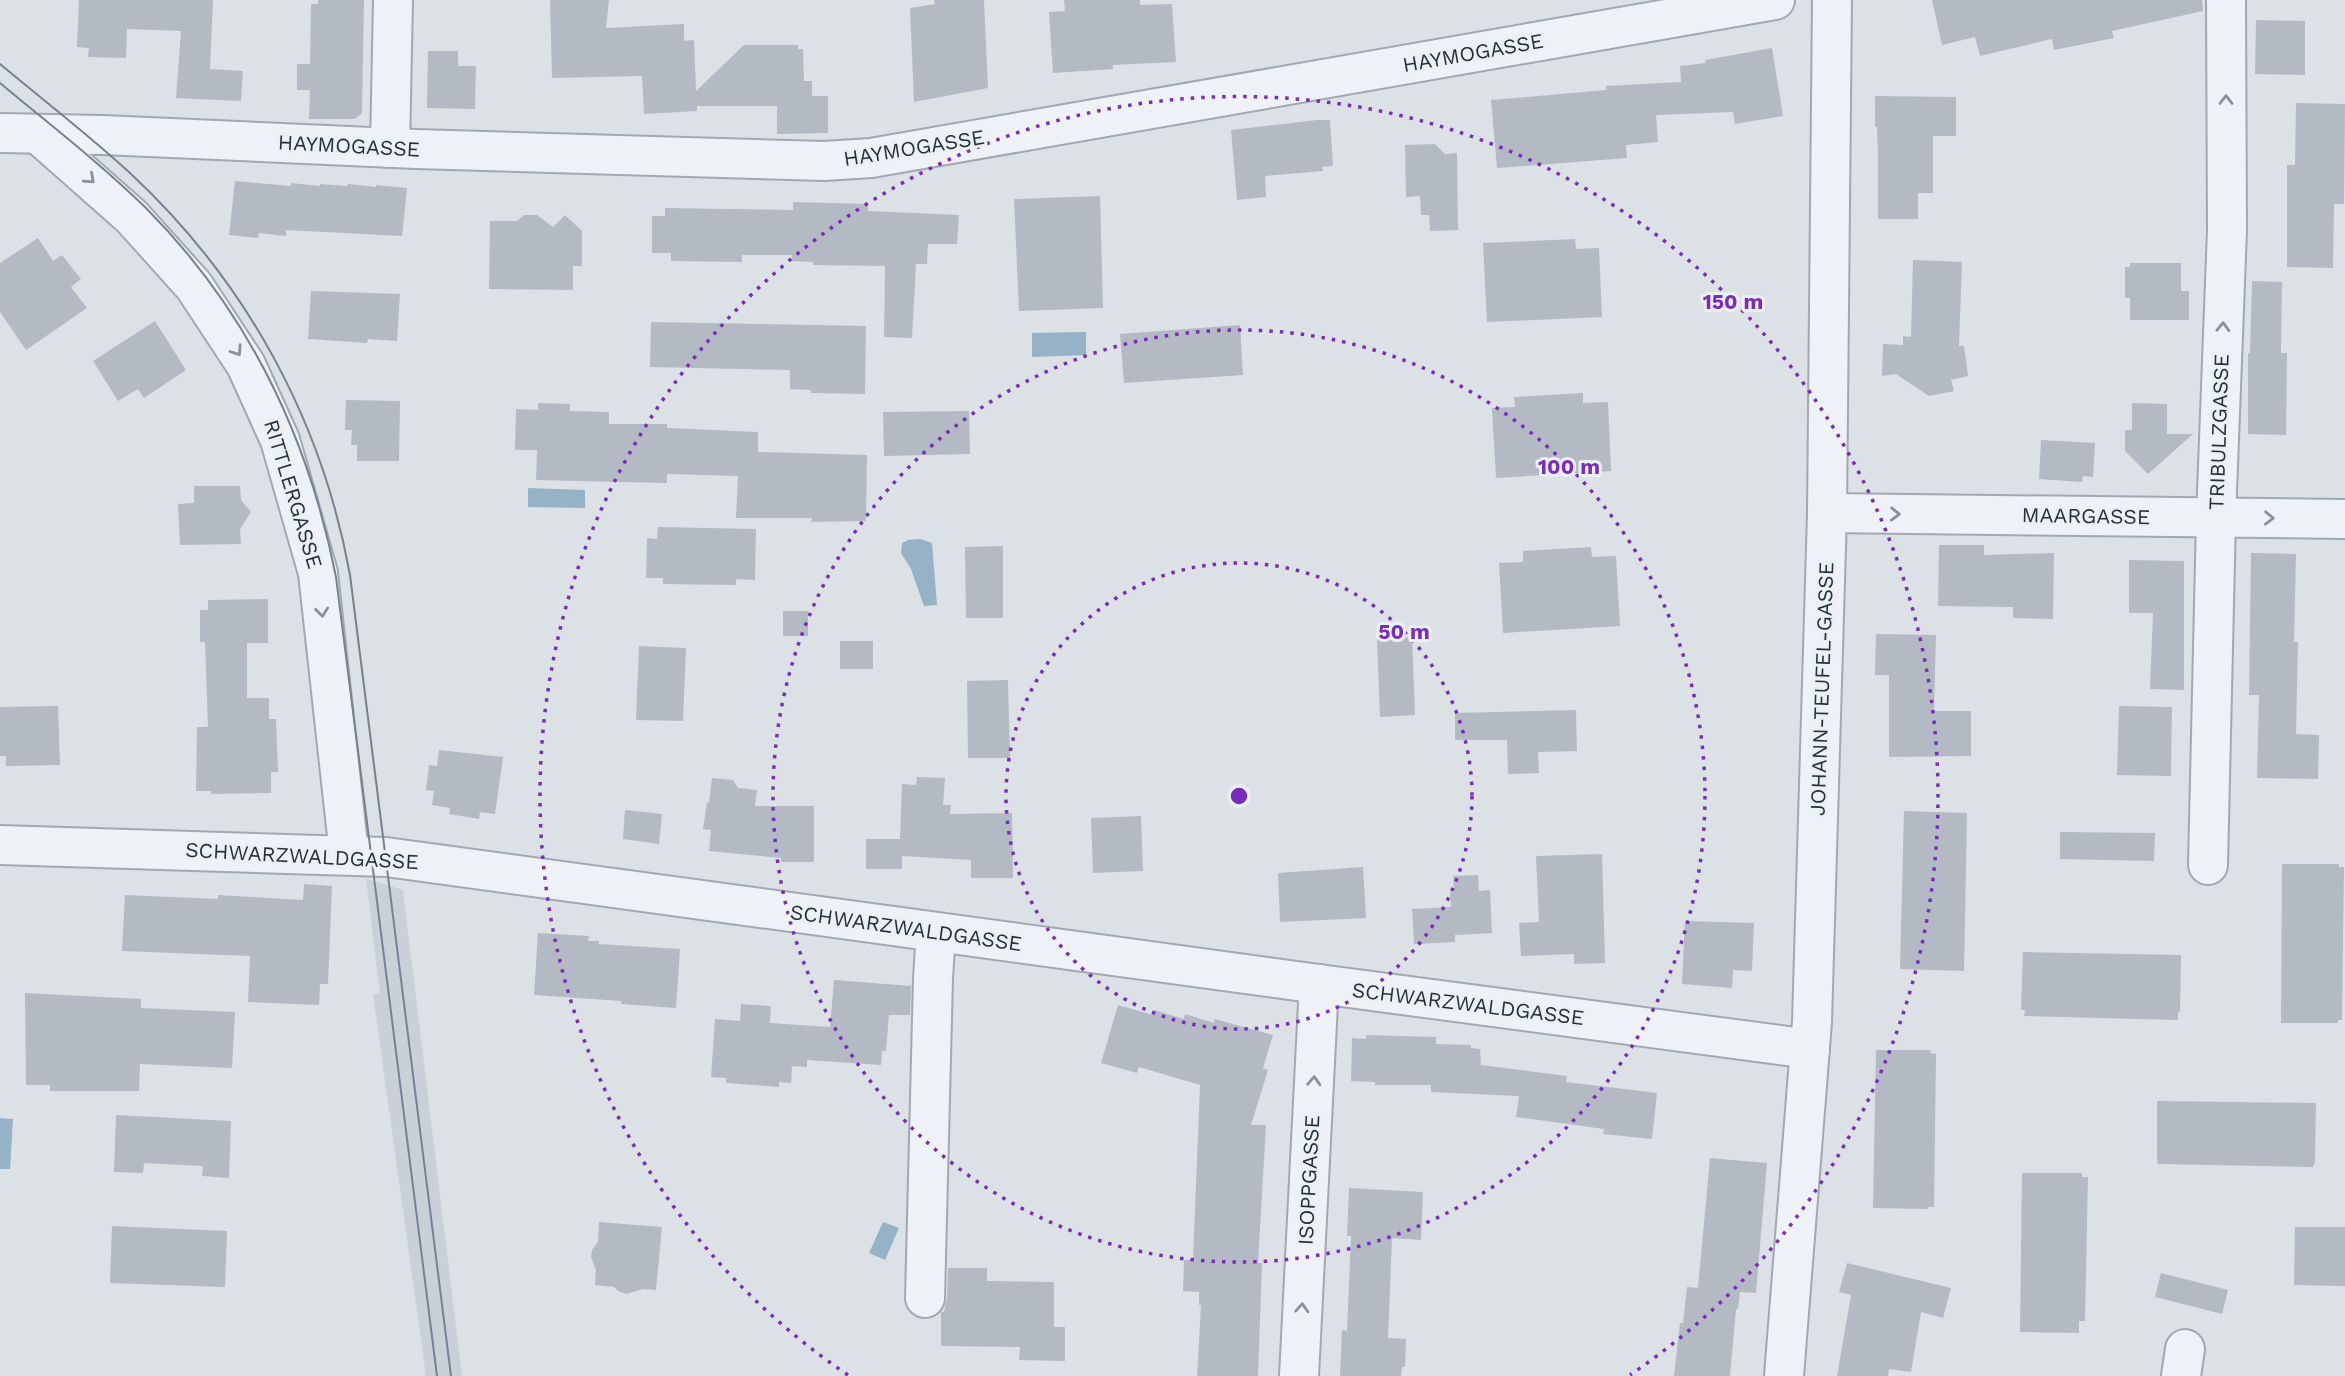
<svg xmlns="http://www.w3.org/2000/svg" width="2345" height="1376" font-family="'Work Sans',sans-serif">
	<style>
		.built { fill: #cad0d8 }
		.water { fill: #96b2c7 }
		.building { fill: #b3bac3 }
		.lines { fill: none; stroke-linecap: round; stroke-linejoin: round }
		.minor-casing { stroke: #a2a8b0; stroke-width: 42 }
		.minor { stroke: #eef1f5; stroke-width: 38 }
		.tram { stroke: #758290; stroke-width: 2 }
		.oneway { stroke: #8a9098 }
		.ring { fill: none; stroke: #7b2cbf; stroke-width: 3.5; stroke-dasharray: 3.5 7 }
		.labels { text-anchor: middle; stroke-width: 6; stroke-linejoin: round; paint-order: stroke }
		.street-label { font-size: 21px; fill: #26303c; stroke: #ebf0f4 }
		.centre { fill: #7b2cbf; stroke: #ebf0f4; stroke-width: 3.5 }
		.ring-label { font-size: 21px; text-anchor: middle; font-weight: bold; fill: #7b2cbf; stroke: #ebf0f4; stroke-width: 6; stroke-linejoin: round; paint-order: stroke }
	</style>
	<rect width="100%" height="100%" fill="#dce1e6"/>
	<path class="built" d="M366,879L403,890L462,1376H426L373,995L380,993Z"/>
	<g class="water">
		<path d="M1086,332V355L1032,357V333Z"/>
		<path d="M528,488L585,490V508L528,507Z"/>
		<path d="M920,539L932,543L937,605L924,606L911,569L901,553L902,543L908,540Z"/>
		<path d="M0,1118L13,1119L10,1169H0Z"/>
		<path d="M883,1222L899,1228L885,1260L869,1253Z"/>
	</g>
	<g class="building">
		<path d="M79,0H213L210,69L243,71L241,101L176,98L181,31L127,29L126,58L88,57L89,48L77,47Z"/>
		<path d="M318,0H364L362,113L355,119H309L310,90H297V64H310L311,4H318Z"/>
		<path d="M550,0H609L606,28L684,24V41L694,40L696,91L744,45H798V49H803L804,81H812V96H828V133L777,134V106H697V111L644,114L642,76L552,78Z"/>
		<path d="M934,0H984L988,88L914,102L910,8L935,4Z"/>
		<path d="M1064,0H1140V5L1172,4L1176,62L1113,65V69L1053,73L1049,12L1065,11Z"/>
		<path d="M1932,0H2202L2203,11L2112,31L2114,38L2054,50L2052,39L1980,56L1975,37L1942,45Z"/>
		<path d="M2256,20L2305,21V75L2255,74Z"/>
		<path d="M1772,48L1783,116L1735,124L1733,112L1656,115L1658,142L1626,145L1627,158L1497,168L1491,100L1606,90V86L1681,82L1680,66L1706,63L1705,60Z"/>
		<path d="M428,51H458V66H476L475,109L427,108Z"/>
		<path d="M1875,96L1956,97V136H1933V193H1918V219H1878V154L1877,127H1875Z"/>
		<path d="M2296,103L2345,104L2344,204H2334L2333,268L2287,267V165H2295Z"/>
		<path d="M1317,120H1330L1333,166L1322,167L1323,171L1265,176L1266,197L1237,200L1231,130Z"/>
		<path d="M1435,144L1445,154L1457,153L1458,230L1430,231L1429,215H1421L1420,196L1406,197L1405,145Z"/>
		<path d="M235,181L291,186V183L320,186V184L347,186L348,184L376,187V185L407,188L402,236L286,230V236L259,233L258,238L229,235Z"/>
		<path d="M1100,196L1103,308L1019,311L1014,199Z"/>
		<path d="M793,202L868,204V211L959,215L957,244H928L927,264H916L912,338L884,337L885,266L813,265V262L792,261V255H742V262L671,261V253H652V216H665V208L793,210Z"/>
		<path d="M524,215H537L553,227L565,215L582,231V266H573V290L489,289L490,221H517Z"/>
		<path d="M38,238L53,261L62,255L81,279L71,287L87,308L26,350L0,312V263Z"/>
		<path d="M1575,239L1576,249L1599,248L1602,317L1487,322L1483,243Z"/>
		<path d="M1913,260L1962,262L1959,346H1964L1968,376L1951,380L1954,391L1929,396L1896,374L1882,376L1883,344L1903,345V336L1911,337Z"/>
		<path d="M2130,263H2181V291H2189V320H2130V298H2125V267H2130Z"/>
		<path d="M2252,281L2282,282L2281,353H2287L2286,435L2248,434V353H2250Z"/>
		<path d="M311,291L400,294L397,341L368,339L367,343L308,339Z"/>
		<path d="M155,321L186,370L144,398L138,389L118,401L93,361Z"/>
		<path d="M651,322L866,326L865,394L811,393V390L790,389V370L650,367Z"/>
		<path d="M1240,325L1243,375L1124,383L1120,334Z"/>
		<path d="M1583,393V403L1608,402L1611,471L1496,478L1492,408L1515,407L1514,397Z"/>
		<path d="M346,400L400,401L399,461H357V445H351L352,430H345Z"/>
		<path d="M538,403L570,404V411L609,412V424H667V428L758,432V452L867,455L866,521L811,522L812,518H736L738,476L667,474V483L536,480L537,450H515L516,409L538,410Z"/>
		<path d="M2132,403L2167,404V434H2193L2148,474L2125,451V430H2132Z"/>
		<path d="M969,411L970,454L884,456L883,412Z"/>
		<path d="M2041,440L2095,443L2093,477L2083,476L2082,482L2039,479Z"/>
		<path d="M194,486H240L241,500L251,512L240,529L241,544L180,545L178,504L194,503Z"/>
		<path d="M658,527L756,529L755,580L736,579V585L663,584V578H646L647,538L657,539Z"/>
		<path d="M1939,545H1984V555L2054,553L2053,619L2013,618V607L1938,606Z"/>
		<path d="M1003,546V618H966L965,547Z"/>
		<path d="M1591,547L1592,557L1616,556L1620,626L1503,633L1499,563L1523,562V551Z"/>
		<path d="M2251,553L2296,554L2294,642H2298L2296,734L2319,735L2318,779L2257,778L2259,695H2249Z"/>
		<path d="M2129,560L2184,561V690L2150,689L2153,613H2129Z"/>
		<path d="M268,599V643H247V698H269V719H276L278,772H271V793L211,794V791H196L197,727H208L205,642H200V610H208V600Z"/>
		<rect x="783" y="611" width="25" height="25"/>
		<path d="M1876,634L1936,635L1934,711H1971V756L1889,757V675H1875Z"/>
		<path d="M1412,637L1415,715L1380,717L1377,639Z"/>
		<rect x="840" y="641" width="33" height="28"/>
		<path d="M639,646L686,648L683,721L636,720Z"/>
		<path d="M1008,680L1010,758H968L967,681Z"/>
		<path d="M58,706L60,765L6,766V756H0V707Z"/>
		<path d="M2119,706L2172,707L2171,776L2117,775Z"/>
		<path d="M1576,710L1577,751L1538,752L1539,773L1508,774L1507,740H1455V713Z"/>
		<path d="M439,750L503,757L495,814L480,812L479,819L449,814L450,808L432,805L434,791L426,790L429,765L437,766Z"/>
		<path d="M917,777L945,778L943,805H951L950,814L1012,813L1013,878H971V860L902,856V869H866V839H900L902,784L916,785Z"/>
		<path d="M712,778L733,780L738,788L757,790L755,806H814V862H781V858L709,851L711,830L703,829L707,802L709,803Z"/>
		<path d="M625,810L662,814L659,844L623,839Z"/>
		<path d="M1904,811L1967,813L1964,971L1900,969Z"/>
		<path d="M1141,816L1143,871L1093,873L1091,818Z"/>
		<path d="M2060,832L2155,833L2154,861L2060,859Z"/>
		<path d="M1602,854L1605,963L1574,964V954L1521,956L1519,923L1539,922L1536,856Z"/>
		<path d="M2282,864H2339V867H2344L2342,1020H2338V1023H2281Z"/>
		<path d="M1363,867L1366,918L1280,922L1278,873Z"/>
		<path d="M1478,875L1479,891L1490,890L1492,933L1455,935V942L1414,944L1412,909L1451,907L1450,892H1454L1453,876Z"/>
		<path d="M304,884L332,886L328,984H320L319,1005L248,1002L250,956L122,951L125,895L218,899V895L303,900Z"/>
		<path d="M1685,921L1754,923L1752,971L1733,970L1732,988L1682,984Z"/>
		<path d="M538,933L589,936L588,941H599V944L680,949L676,1008L621,1004V1001L534,995Z"/>
		<path d="M2023,952L2181,955L2180,1012H2178V1020L2024,1016L2025,1010H2021Z"/>
		<path d="M834,980L911,986L910,1015H889L886,1051H882L881,1065L807,1060V1067L792,1066L791,1083L779,1082V1087L726,1083V1078L711,1077L715,1019L740,1021L741,1004L771,1006L770,1023L830,1027Z"/>
		<path d="M25,993L141,999V1008L235,1012L232,1068L140,1064L139,1091H50V1085H26Z"/>
		<path d="M1118,1005L1153,1015L1154,1010L1184,1019L1185,1014L1214,1023L1215,1019L1273,1035L1263,1068L1268,1070L1251,1125H1266L1258,1263H1262L1258,1376H1197L1201,1305H1199V1292L1183,1291L1184,1260H1193L1200,1085L1139,1067L1137,1073L1101,1063Z"/>
		<path d="M1366,1035L1436,1037V1044L1471,1045V1048L1480,1049L1481,1065L1567,1076L1566,1082L1657,1093L1652,1139L1603,1134L1604,1129L1516,1117L1519,1096L1431,1092V1085H1375V1082L1351,1081L1352,1038L1366,1039Z"/>
		<path d="M1876,1050H1931L1930,1053L1936,1054L1934,1207H1928V1209L1873,1208Z"/>
		<path d="M2157,1101L2316,1103L2315,1162L2313,1167L2158,1164L2157,1160Z"/>
		<path d="M116,1115L231,1121L229,1178L202,1176L203,1166L144,1163L143,1173L114,1172Z"/>
		<path d="M1710,1158L1767,1163L1756,1293L1740,1292L1738,1309H1736L1730,1376H1674L1680,1323H1683L1687,1287L1698,1288Z"/>
		<path d="M2022,1173H2082V1177H2088L2085,1321H2079V1333L2020,1332Z"/>
		<path d="M1349,1188L1423,1192L1421,1240L1392,1238L1388,1338L1406,1339L1405,1367H1402L1401,1376H1340L1342,1330L1347,1331L1351,1236H1347Z"/>
		<path d="M599,1222L662,1227L656,1290L643,1289L626,1294L618,1291L614,1287L595,1285L596,1270L591,1257L592,1250L598,1242Z"/>
		<path d="M112,1226L227,1231L225,1287L110,1283Z"/>
		<path d="M2295,1227H2345V1286L2294,1285Z"/>
		<path d="M1847,1263L1951,1288L1943,1318L1921,1312L1911,1372L1889,1369L1888,1376H1837L1851,1295L1839,1292Z"/>
		<path d="M948,1268H987V1281L1054,1282V1327H1065V1361L1019,1360L1020,1347L941,1346V1312H944L947,1299Z"/>
		<path d="M2161,1273L2228,1290L2222,1314L2155,1297Z"/>
	</g>
	<g class="lines">
		<defs>
			<g id="minor">
				<path d="M0,133L103,135L416,149L824,161L871,158L1775,0"/>
				<path d="M38,134L132,217L194,286L246,365L280,440L318,573L349,854"/>
				<path d="M390,148L393,0"/>
				<path d="M1827,513L2345,519"/>
				<path d="M0,845L386,857L1319,984L1810,1049"/>
				<path d="M2208,865L2216,518L2227,230L2226,0"/>
				<path d="M925,1298L933,978L936,932"/>
				<path d="M1299,1376L1319,984"/>
				<path d="M1784,1376L1812,1022L1827,513L1832,0"/>
				<path d="M2181,1376L2185,1349"/>
			</g>
		</defs>
		<use href="#minor" class="minor-casing"/>
		<use href="#minor" class="minor"/>
		<g class="tram">
			<path d="M0,64C43,100 89,135 130,173C246,281 322,420 350,575L451,1376"/>
			<path d="M0,83C49,124 100,163 146,208C248,311 308,435 336,577L437,1376"/>
		</g>
	</g>
	<defs><path id="oneway-chevron" d="M-2-3.5L2.5 0L-2 3.5" fill="none" stroke-width="1.6" stroke-linecap="round" stroke-linejoin="round" transform="scale(1.75)"/></defs>
	<g class="oneway">
		<use href="#oneway-chevron" transform="translate(2226 100) rotate(-90)"/>
		<use href="#oneway-chevron" transform="translate(90 179) rotate(42)"/>
		<use href="#oneway-chevron" transform="translate(2223 327) rotate(-88)"/>
		<use href="#oneway-chevron" transform="translate(237 351) rotate(56)"/>
		<use href="#oneway-chevron" transform="translate(1895 514) rotate(1)"/>
		<use href="#oneway-chevron" transform="translate(2269 518) rotate(1)"/>
		<use href="#oneway-chevron" transform="translate(322 612) rotate(84)"/>
		<use href="#oneway-chevron" transform="translate(1314 1081) rotate(-87)"/>
		<use href="#oneway-chevron" transform="translate(1302 1308) rotate(-87)"/>
	</g>
	<g class="ring">
		<circle cx="1239" cy="796" r="233"/>
		<circle cx="1239" cy="796" r="466"/>
		<path d="M848 1375A699 699 0 1 1 1630 1375"/>
	</g>
	<g class="labels">
		<g class="street-label">
			<text transform="translate(1473 53) rotate(-10)" y="7">HAYMOGASSE</text>
			<text transform="translate(349 146) rotate(3)" y="7">HAYMOGASSE</text>
			<text transform="translate(914 148) rotate(-9)" y="7">HAYMOGASSE</text>
			<text transform="translate(2219 432) rotate(-88)" y="7">TRIBULZGASSE</text>
			<text transform="translate(293 494) rotate(73)" y="7">RITTLERGASSE</text>
			<text transform="translate(2086 516) rotate(1)" y="7">MAARGASSE</text>
			<text transform="translate(1822 689) rotate(-88)" y="7">JOHANN-TEUFEL-GASSE</text>
			<text transform="translate(302 856) rotate(3)" y="7">SCHWARZWALDGASSE</text>
			<text transform="translate(906 928) rotate(8)" y="7">SCHWARZWALDGASSE</text>
			<text transform="translate(1468 1004) rotate(7)" y="7">SCHWARZWALDGASSE</text>
			<text transform="translate(1309 1180) rotate(-87)" y="7">ISOPPGASSE</text>
		</g>
	</g>
	<circle cx="1239" cy="796" r="10" class="centre"/>
	<g class="ring-label">
		<text x="1733" y="309">150 m</text>
		<text x="1569" y="474">100 m</text>
		<text x="1404" y="639">50 m</text>
	</g>
</svg>
